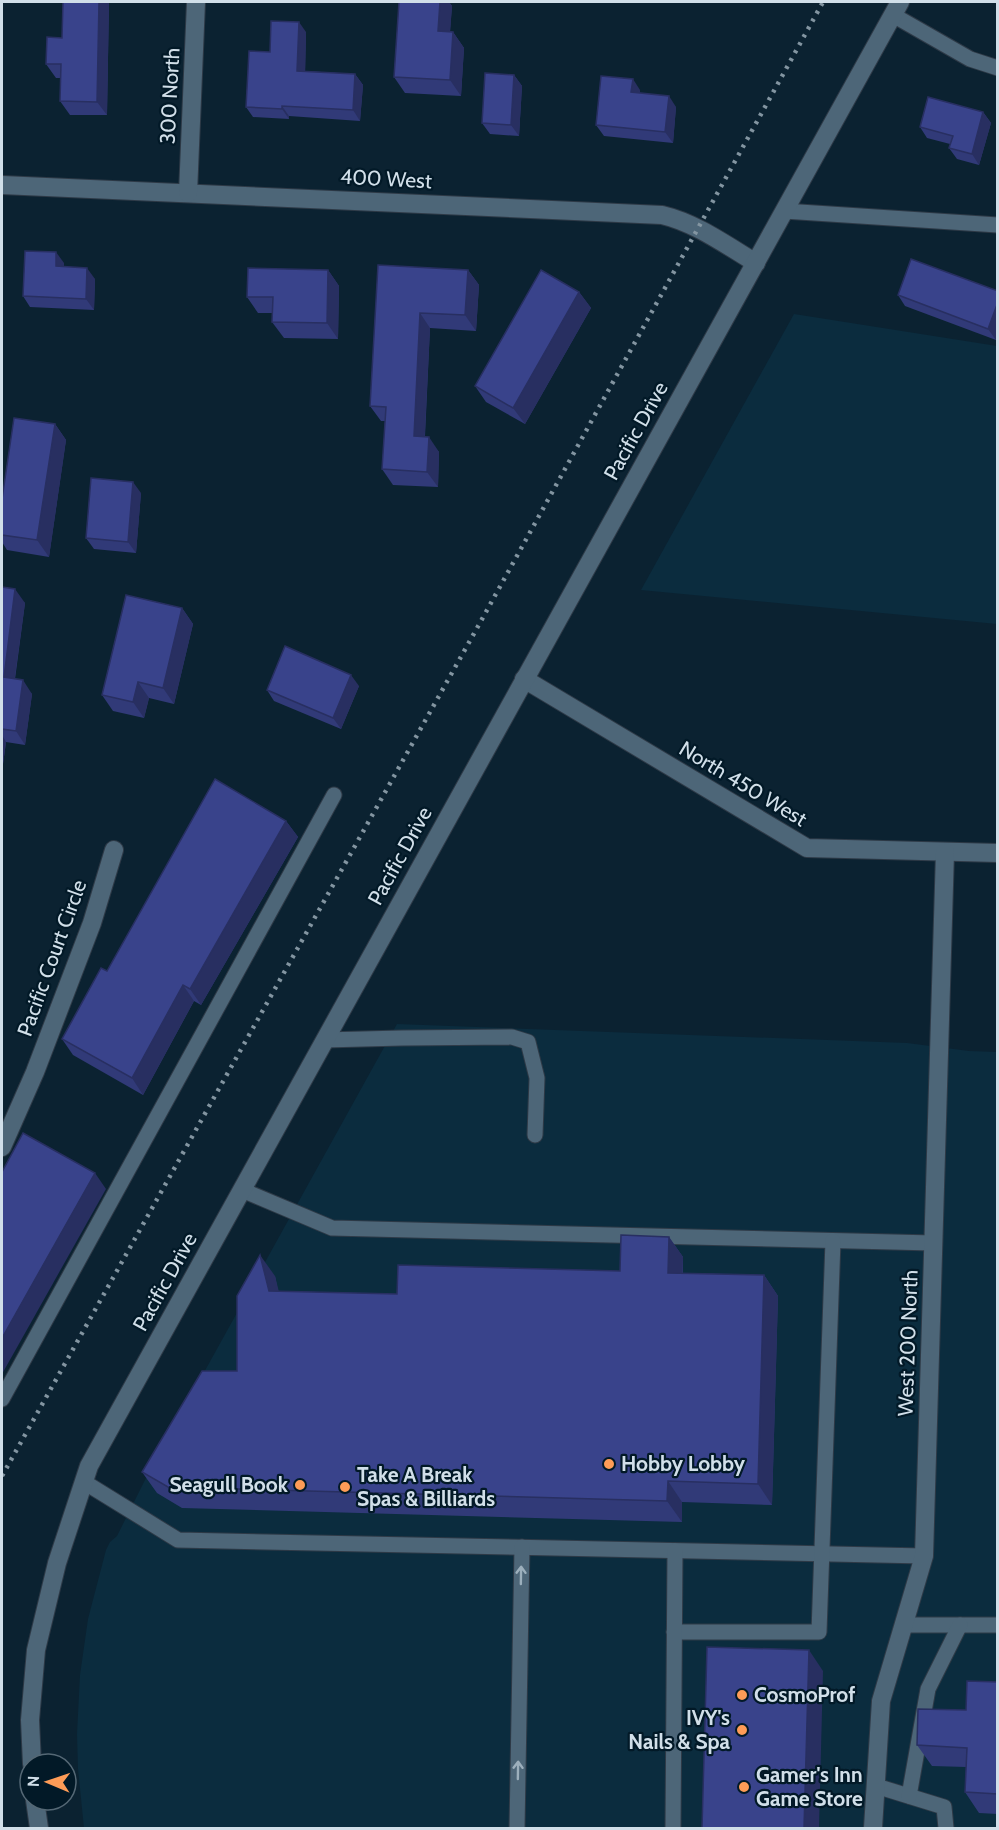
<svg xmlns="http://www.w3.org/2000/svg" width="999" height="1830" font-family="Cabin,sans-serif">
	<style>
		.built { fill: #0b2c3e }
		.lines { fill: none; stroke-linecap: round; stroke-linejoin: round }
		.service-casing { stroke: #2e3a47; stroke-width: 17 }
		.minor-casing { stroke: #2e3a47; stroke-width: 20 }
		.tertiary-casing { stroke: #2e3a47; stroke-width: 20 }
		.service { stroke: #4d6678; stroke-width: 15 }
		.minor { stroke: #4d6678; stroke-width: 18 }
		.tertiary { stroke: #4d6678; stroke-width: 18 }
		.rail { stroke: #8395a1; stroke-width: 4.5; stroke-dasharray: 3 6; stroke-linecap: butt }
		.wall { fill: #313a78 }
		.shaded-wall { fill: #282f61 }
		.building { fill: #39438b; stroke: #282f61; stroke-width: 1.5 }
		.oneway { stroke: #9cafbc }
		.poi-dot { fill: #fe9c57; stroke: #021927; stroke-width: 2 }
		.labels { text-anchor: middle; stroke-width: 4.5; stroke-linejoin: round; paint-order: stroke }
		.street-label { font-size: 21px; fill: #d1dfe9; stroke: #021927 }
		.poi-label { font-size: 21px; font-weight: bold; fill: #d1dfe9; stroke: #021927; text-anchor: start }
	</style>
	<rect width="100%" height="100%" fill="#0b2231"/>
	<g class="built">
		<path d="M794,314L997,346V624L641,590Z"/>
		<path d="M397,1024L907,1043L969,1051L997,1052V1828H84L78,1769L77,1734L80,1675L88,1619L106,1550L110,1542L117,1536L151,1468Z"/>
	</g>
	<g class="lines">
		<defs>
			<g id="service">
				<path d="M893,15L970,59L998,68"/>
				<path d="M784,211L998,225"/>
				<path d="M324,1040L402,1038L512,1037L528,1042L537,1078L535,1135"/>
				<path d="M242,1190L332,1228L933,1243"/>
				<path d="M2,1399L334,795"/>
				<path d="M84,1482L178,1540L924,1556"/>
				<path d="M904,1625H998"/>
				<path d="M674,1632H819L833,1241"/>
				<path d="M876,1786L944,1807L946,1828"/>
				<path d="M909,1796L928,1689L960,1625"/>
				<path d="M517,1828L522,1547"/>
				<path d="M673,1828L675,1551"/>
			</g>
			<g id="minor">
				<path d="M524,679L807,848L998,853"/>
				<path d="M2,1147L35,1072L92,923L114,850"/>
				<path d="M873,1828L881,1701L924,1556L945,852"/>
			</g>
			<g id="tertiary">
				<path d="M2,185L662,215C696,223 726,245 756,263"/>
				<path d="M188,193L196,2"/>
				<path d="M32,1764L30,1720L36,1650L57,1563L89,1466L900,2"/>
				<path d="M35,1800L39,1828"/>
			</g>
		</defs>
		<use href="#service" class="service-casing"/>
		<use href="#minor" class="minor-casing"/>
		<use href="#tertiary" class="tertiary-casing"/>
		<use href="#service" class="service"/>
		<use href="#minor" class="minor"/>
		<use href="#tertiary" class="tertiary"/>
		<path class="rail" d="M2,1476L481,621L823,2"/>
	</g>
	<g class="wall">
		<path d="M63,2H109L107,115H70L60,101L61,78H56L46,64L62,38Z"/>
		<path d="M399,2H449L452,6L450,31L453,32L464,48L461,96L405,93L394,77Z"/>
		<path d="M306,32L305,71L355,74L363,85L360,121L289,116V119L253,117L246,107L270,52Z"/>
		<path d="M514,75L522,86L519,136L490,134L482,123Z"/>
		<path d="M640,90V93L676,107L673,143L604,136L596,125Z"/>
		<path d="M983,112L991,123L979,165L957,159L949,148L950,144L927,138L920,127Z"/>
		<path d="M64,263V267L95,279L94,310L30,307L23,296Z"/>
		<path d="M378,265L468,270L479,285L476,331L430,328L425,436L439,452L438,487L393,485L382,469L385,421H381L370,406Z"/>
		<path d="M328,270L339,286L338,339L284,338L272,322L273,313H258L247,297Z"/>
		<path d="M998,291V335L996,340L905,306L898,295Z"/>
		<path d="M579,292L591,308L525,424L486,402L475,386Z"/>
		<path d="M55,424L66,440L49,557L7,550L2,542V499Z"/>
		<path d="M141,493L136,553L94,549L86,538Z"/>
		<path d="M2,587L25,603L15,679L32,694L25,745L6,742L3,764H2Z"/>
		<path d="M182,608L193,624L174,704L149,698L144,718L113,711L102,695Z"/>
		<path d="M359,686L341,729L274,701L267,690Z"/>
		<path d="M286,821L298,837L201,1005L194,1001L143,1095L73,1055L62,1039L107,971Z"/>
		<path d="M669,1237L683,1257V1273L764,1275L778,1296L772,1505L682,1502V1522L182,1508L157,1493L142,1472L237,1371L275,1276L278,1291L397,1294L620,1271Z"/>
		<path d="M998,1682V1814L979,1813L965,1792L966,1767L932,1766L917,1745L966,1710Z"/>
	</g>
	<g class="shaded-wall">
		<path d="M99,2H109L107,115L97,102Z"/>
		<path d="M440,2H449L452,6L449,47L438,31Z"/>
		<path d="M299,22L306,32L305,81L297,71Z"/>
		<path d="M453,32L464,48L461,96L450,80Z"/>
		<path d="M355,74L363,85L360,121L353,110Z"/>
		<path d="M514,75L522,86L519,136L511,125Z"/>
		<path d="M633,79L640,90L639,103L631,92Z"/>
		<path d="M669,96L676,107L673,143L665,132Z"/>
		<path d="M282,106L289,116V119L282,109Z"/>
		<path d="M983,112L991,123L979,165L972,154Z"/>
		<path d="M56,252L64,263V277L56,266Z"/>
		<path d="M87,268L95,279L94,310L86,299Z"/>
		<path d="M328,270L339,286L338,339L327,323Z"/>
		<path d="M468,270L479,285L476,331L465,315Z"/>
		<path d="M579,292L591,308L525,424L513,408Z"/>
		<path d="M998,302V335L996,340L988,329Z"/>
		<path d="M420,313L430,328L424,451L414,436Z"/>
		<path d="M55,424L66,440L49,557L37,540Z"/>
		<path d="M429,437L439,452L438,487L427,472Z"/>
		<path d="M133,482L141,493L136,553L128,542Z"/>
		<path d="M15,589L25,603L13,691L4,677Z"/>
		<path d="M182,608L193,624L174,704L163,688Z"/>
		<path d="M351,675L359,686L341,729L333,718Z"/>
		<path d="M23,680L32,694L25,745L16,731Z"/>
		<path d="M138,682L149,698L144,718L133,702Z"/>
		<path d="M2,735L6,742L3,764L2,761Z"/>
		<path d="M286,821L298,837L201,1005L190,989Z"/>
		<path d="M183,985L194,1001L143,1095L132,1078Z"/>
		<path d="M95,1173L106,1189L2,1374V1338Z"/>
		<path d="M669,1237L683,1257L682,1293L668,1273Z"/>
		<path d="M260,1255L275,1276L284,1312L269,1291Z"/>
		<path d="M764,1275L778,1296L772,1505L758,1484Z"/>
		<path d="M668,1481L682,1502V1522L667,1501Z"/>
		<path d="M809,1650L823,1671L819,1828H804Z"/>
	</g>
	<g class="building">
		<path d="M63,2H99L97,102L60,101L61,64H46L47,37L62,38Z"/>
		<path d="M399,2H440L438,31L453,32L450,80L394,77Z"/>
		<path d="M271,21L299,22L297,71L355,74L353,110L282,106V109L246,107L249,51L270,52Z"/>
		<path d="M485,73L514,75L511,125L482,123Z"/>
		<path d="M601,76L633,79L631,92L669,96L665,132L596,125Z"/>
		<path d="M928,97L983,112L972,154L949,148L953,136L920,127Z"/>
		<path d="M25,251L56,252V266L87,268L86,299L23,296Z"/>
		<path d="M911,259L998,291V302L988,329L898,295Z"/>
		<path d="M378,265L468,270L465,315L420,313L414,436L429,437L427,472L382,469L386,407L370,406Z"/>
		<path d="M248,268L328,270L327,323L272,322L273,297H247Z"/>
		<path d="M541,270L579,292L513,408L475,386Z"/>
		<path d="M14,418L55,424L37,540L2,535V499Z"/>
		<path d="M91,478L133,482L128,542L86,538Z"/>
		<path d="M2,587L15,589L4,677L23,680L16,731L2,729Z"/>
		<path d="M126,595L182,608L163,688L138,682L133,702L102,695Z"/>
		<path d="M285,646L351,675L333,718L267,690Z"/>
		<path d="M215,779L286,821L190,989L183,985L132,1078L62,1039L101,968L107,971Z"/>
		<path d="M23,1133L95,1173L2,1338V1172Z"/>
		<path d="M621,1235L669,1237L668,1273L764,1275L758,1484L668,1481L667,1501L168,1487L142,1472L202,1371H237V1296L260,1255L269,1291L397,1294L398,1265L620,1271Z"/>
		<path d="M707,1647L809,1650L804,1828H702Z"/>
		<path d="M967,1681L998,1682V1794L965,1792L967,1748L917,1745L918,1709L966,1710Z"/>
	</g>
	<defs><path id="oneway-shaft" d="M-6 0H5M1.5-3L5.5 0L1.5 3" fill="none" stroke-width="1.6" stroke-linecap="round" stroke-linejoin="round" transform="scale(1.5)"/></defs>
	<g class="oneway">
		<use href="#oneway-shaft" transform="translate(521 1575) rotate(-89)"/>
		<use href="#oneway-shaft" transform="translate(518 1770) rotate(-89)"/>
	</g>
	<g class="poi-dot">
		<circle cx="609" cy="1464" r="6"/>
		<circle cx="300" cy="1485" r="6"/>
		<circle cx="345" cy="1487" r="6"/>
		<circle cx="742" cy="1695" r="6"/>
		<circle cx="742" cy="1730" r="6"/>
		<circle cx="744" cy="1787" r="6"/>
	</g>
	<g class="labels">
		<g class="street-label">
			<text transform="translate(170 96) rotate(-87)" y="7">300 North</text>
			<text transform="translate(386 179) rotate(3)" y="7">400 West</text>
			<text transform="translate(636 431) rotate(-61)" y="7">Pacific Drive</text>
			<text transform="translate(743 784) rotate(31)" y="7">North 450 West</text>
			<text transform="translate(400 856) rotate(-61)" y="7">Pacific Drive</text>
			<text transform="translate(52 958) rotate(-70)" y="7">Pacific Court Circle</text>
			<text transform="translate(165 1282) rotate(-61)" y="7">Pacific Drive</text>
			<text transform="translate(908 1343) rotate(-88)" y="7">West 200 North</text>
		</g>
		<g class="poi-label">
			<text x="621" y="1471">Hobby Lobby</text>
			<text x="357" y="1482">Take A Break<tspan x="357" dy="24">Spas &amp; Billiards</tspan></text>
			<text x="288" y="1492" text-anchor="end">Seagull Book</text>
			<text x="754" y="1702">CosmoProf</text>
			<text x="730" y="1725" text-anchor="end">IVY's<tspan x="730" dy="24">Nails &amp; Spa</tspan></text>
			<text x="756" y="1782">Gamer's Inn<tspan x="756" dy="24">Game Store</tspan></text>
		</g>
	</g>
	<rect width="999" height="1830" fill="none" stroke="#d1dfe9" stroke-width="6"/>
	<g transform="translate(48 1782) rotate(272)"><circle r="28" fill="#021927" stroke="#556875" stroke-width="1.5"/>
	<path d="M0-4.5L10 22L0 15L-10 22Z" fill="#fe9c57"/>
	<text y="-9" font-size="16" font-weight="bold" text-anchor="middle" fill="#d1dfe9">N</text>
	</g>
</svg>
